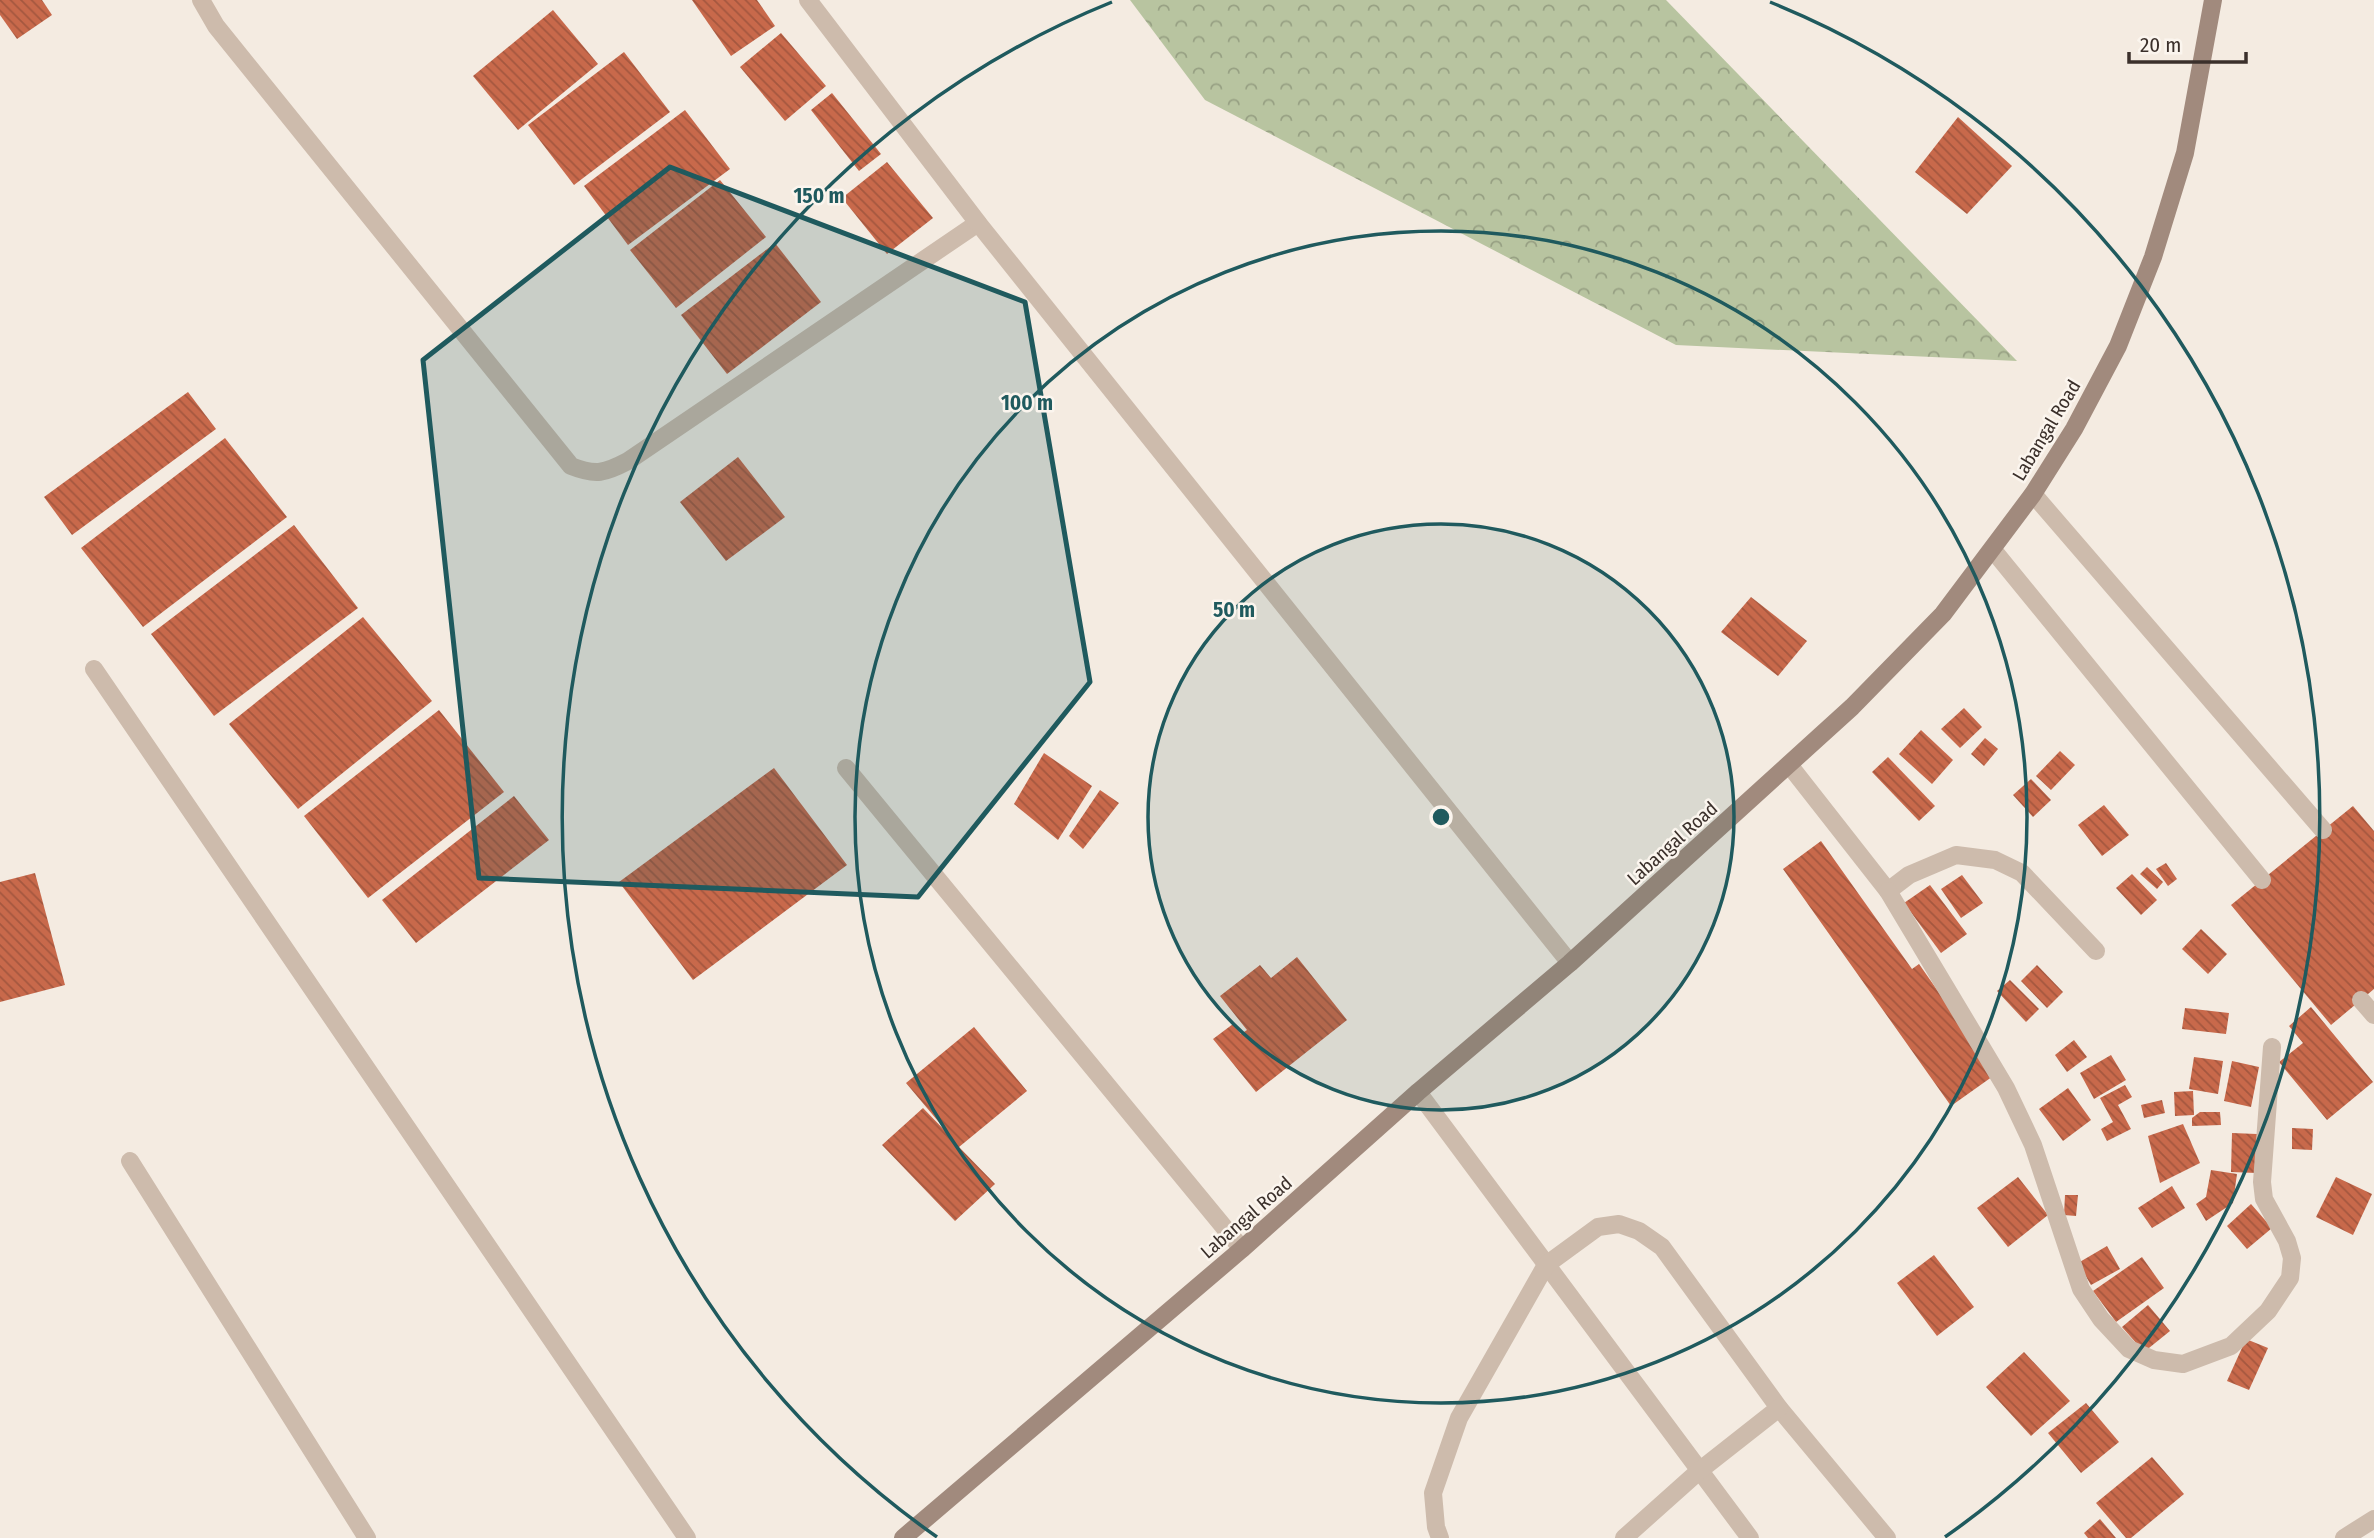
<svg xmlns="http://www.w3.org/2000/svg" width="2374" height="1538" font-family="'Fira Sans Condensed',sans-serif">
	<style>
		.forest { fill: url(#forest-crowns) }
		.building { fill: url(#building-back-hatch) }
		.lines { fill: none; stroke-linecap: round; stroke-linejoin: round }
		.lane { stroke: #cdbbac; stroke-width: 18 }
		.street { stroke: #cdbbac; stroke-width: 18 }
		.secondary { stroke: #a18a7d; stroke-width: 18 }
		.marked { fill: #1f5a5e; fill-opacity: 0.2; stroke: #1f5a5e; stroke-width: 5; stroke-linejoin: round }
		.ring { fill: none; stroke: #1f5a5e; stroke-width: 3.5 }
		.labels { text-anchor: middle; stroke-width: 5; stroke-linejoin: round; paint-order: stroke }
		.street-label { font-size: 19px; fill: #3b302b; stroke: #fbf5ee }
		.centre { fill: #1f5a5e; stroke: #fbf5ee; stroke-width: 3.5 }
		.ring-label { font-size: 21px; text-anchor: middle; font-weight: bold; fill: #1f5a5e; stroke: #fbf5ee; stroke-width: 5; stroke-linejoin: round; paint-order: stroke }
	</style>
	<defs>
		<pattern id="forest-crowns" width="20" height="18" patternUnits="userSpaceOnUse" patternTransform="scale(1.75)"><rect width="20" height="18" fill="#b8c4a0"/><path d="M2 6a3 3 0 1 1 6 0M12 15a3 3 0 1 1 6 0" fill="none" stroke="#97a083"/></pattern>
		<pattern id="building-back-hatch" width="6" height="6" patternUnits="userSpaceOnUse" patternTransform="scale(1.75)"><rect width="6" height="6" fill="#c8694b"/><path d="M-1 5l2 2M0 0l6 6M5-1l2 2" fill="none" stroke="#a4573f"/></pattern>
	</defs>
	<rect width="100%" height="100%" fill="#f4ebe1"/>
	<path class="forest" d="M1130,0H1666L2017,361L1676,345L1205,100Z"/>
	<g class="building">
		<path d="M0,0H42L52,15L17,39L0,15Z"/>
		<path d="M692,0H757L775,26L731,56Z"/>
		<path d="M553,10L598,64L518,130L473,76Z"/>
		<path d="M781,33L826,86L785,121L740,67Z"/>
		<path d="M624,52L670,112L574,185L528,125Z"/>
		<path d="M832,93L881,154L859,171L811,110Z"/>
		<path d="M685,110L730,169L628,245L584,186Z"/>
		<path d="M1958,117L2012,166L1967,214L1915,172Z"/>
		<path d="M887,162L933,218L887,254L842,198Z"/>
		<path d="M720,180L766,237L676,308L630,250Z"/>
		<path d="M775,243L821,302L727,374L681,315Z"/>
		<path d="M188,392L216,429L72,535L44,497Z"/>
		<path d="M225,438L287,517L143,627L81,548Z"/>
		<path d="M738,457L785,517L726,561L680,502Z"/>
		<path d="M294,525L358,608L214,716L151,634Z"/>
		<path d="M1751,597L1807,641L1778,676L1721,632Z"/>
		<path d="M363,617L432,701L298,809L229,724Z"/>
		<path d="M1964,708L1982,727L1960,748L1941,729Z"/>
		<path d="M439,710L504,792L368,898L304,816Z"/>
		<path d="M1921,730L1953,760L1932,784L1899,754Z"/>
		<path d="M1985,738L1998,749L1984,766L1971,754Z"/>
		<path d="M2060,751L2075,765L2051,790L2036,776Z"/>
		<path d="M1044,753L1092,786L1058,840L1014,804Z"/>
		<path d="M1888,757L1935,806L1919,821L1872,772Z"/>
		<path d="M774,768L847,865L693,980L619,882Z"/>
		<path d="M2031,779L2051,800L2033,817L2013,795Z"/>
		<path d="M1100,790L1119,803L1083,849L1069,836Z"/>
		<path d="M514,796L549,840L416,943L382,900Z"/>
		<path d="M2104,805L2129,835L2102,856L2078,825Z"/>
		<path d="M2353,806L2374,831V989L2331,1025L2231,905Z"/>
		<path d="M1821,841L1912,969L1919,964L1996,1074L1951,1106L1783,869Z"/>
		<path d="M2166,863L2177,879L2168,886L2156,869Z"/>
		<path d="M2147,867L2163,882L2157,889L2140,874Z"/>
		<path d="M35,873L65,985L0,1002V882Z"/>
		<path d="M2132,874L2157,900L2141,915L2116,888Z"/>
		<path d="M1962,875L1983,903L1961,918L1941,889Z"/>
		<path d="M1930,885L1967,934L1941,953L1904,903Z"/>
		<path d="M2201,929L2227,954L2208,974L2182,949Z"/>
		<path d="M1297,957L1347,1020L1256,1092L1213,1039L1233,1024L1241,1034L1247,1030L1220,996L1260,965L1271,978Z"/>
		<path d="M2037,965L2063,992L2047,1008L2021,981Z"/>
		<path d="M2010,980L2039,1009L2026,1022L1997,991Z"/>
		<path d="M2311,1007L2373,1082L2327,1120L2279,1062L2303,1043L2289,1026Z"/>
		<path d="M2185,1008L2229,1013L2226,1034L2182,1029Z"/>
		<path d="M974,1027L1027,1091L959,1147L995,1184L955,1221L882,1145L923,1108L953,1139L906,1083Z"/>
		<path d="M2074,1040L2087,1057L2067,1072L2055,1055Z"/>
		<path d="M2111,1055L2126,1080L2094,1099L2080,1073Z"/>
		<path d="M2194,1057L2223,1061L2218,1094L2189,1089Z"/>
		<path d="M2232,1061L2259,1067L2251,1107L2224,1101Z"/>
		<path d="M2125,1085L2132,1097L2118,1105L2131,1129L2107,1141L2101,1129L2113,1122L2100,1098Z"/>
		<path d="M2068,1088L2091,1120L2063,1141L2039,1109Z"/>
		<path d="M2193,1091L2194,1115L2175,1116L2174,1092Z"/>
		<path d="M2162,1100L2165,1113L2144,1118L2141,1105Z"/>
		<path d="M2200,1112H2220L2221,1125L2192,1126V1118Z"/>
		<path d="M2183,1124L2200,1163L2160,1183L2148,1136Z"/>
		<path d="M2292,1128L2313,1129L2312,1150L2292,1149Z"/>
		<path d="M2232,1133L2257,1134L2256,1173L2231,1172Z"/>
		<path d="M2211,1170L2237,1174L2233,1203L2206,1221L2196,1204L2206,1197Z"/>
		<path d="M2018,1177L2048,1215L2008,1247L1977,1208Z"/>
		<path d="M2336,1177L2372,1194L2353,1235L2316,1217Z"/>
		<path d="M2172,1186L2185,1208L2152,1228L2138,1208Z"/>
		<path d="M2065,1195H2078L2076,1216L2064,1215Z"/>
		<path d="M2251,1204L2272,1228L2247,1249L2227,1226Z"/>
		<path d="M2107,1246L2120,1269L2091,1285L2078,1263Z"/>
		<path d="M1934,1255L1974,1307L1937,1336L1897,1283Z"/>
		<path d="M2142,1257L2164,1288L2116,1322L2093,1291Z"/>
		<path d="M2148,1305L2170,1331L2144,1352L2122,1327Z"/>
		<path d="M2246,1339L2268,1348L2249,1390L2227,1381Z"/>
		<path d="M2024,1352L2070,1401L2031,1436L1986,1387Z"/>
		<path d="M2086,1403L2119,1442L2081,1473L2048,1433Z"/>
		<path d="M2152,1457L2184,1494L2131,1538H2126L2096,1503Z"/>
		<path d="M2100,1519L2116,1538H2088L2084,1533Z"/>
	</g>
	<g class="lines">
		<g class="lane">
			<path d="M201,0L216,26L571,466C596,476 605,473 628,461L978,223"/>
			<path d="M808,0L978,223L1570,963"/>
			<path d="M2033,494L2323,830"/>
			<path d="M1993,550L2262,880"/>
			<path d="M94,669L687,1538"/>
			<path d="M846,768L1242,1249"/>
			<path d="M2361,1000L2374,1015"/>
			<path d="M1418,1092L1750,1538"/>
			<path d="M130,1161L367,1538"/>
			<path d="M1440,1538L1436,1527L1433,1493L1459,1418L1546,1265L1598,1227L1619,1224L1639,1231L1662,1247L1779,1408L1887,1538"/>
			<path d="M1624,1538L1699,1471L1779,1408"/>
			<path d="M2344,1538L2374,1519"/>
		</g>
		<g class="street">
			<path d="M1790,766L1888,891L1909,875L1956,855L1995,860L2022,873L2096,951"/>
			<path d="M1888,891L2006,1088L2033,1145L2081,1289L2101,1319L2129,1349L2154,1360L2183,1364L2231,1346L2268,1311L2290,1278L2292,1258L2287,1241L2264,1199L2262,1182L2272,1047"/>
		</g>
		<path class="secondary" d="M903,1538L1242,1249L1418,1092L1570,963L1852,707L1943,614L2033,494L2074,429L2118,346L2153,257L2185,153L2213,0"/>
	</g>
	<path class="marked" d="M670,167L1025,302L1090,682L918,897L479,878L423,360Z"/>
	<circle cx="1441" cy="817" r="293" fill="#1f5a5e" fill-opacity=".12"/>
	<g class="ring">
		<circle cx="1441" cy="817" r="293"/>
		<circle cx="1441" cy="817" r="586"/>
		<path d="M937 1537A879 879 0 0 1 1112 2M1770 2A879 879 0 0 1 1945 1537"/>
	</g>
	<g class="labels">
		<g class="street-label">
			<text transform="translate(2046 430) rotate(-59)" y="7">Labangal Road</text>
			<text transform="translate(1672 843) rotate(-42)" y="7">Labangal Road</text>
			<text transform="translate(1246 1217) rotate(-41)" y="7">Labangal Road</text>
		</g>
	</g>
	<circle cx="1441" cy="817" r="10" class="centre"/>
	<g class="ring-label">
		<text x="819" y="203">150 m</text>
		<text x="1027" y="410">100 m</text>
		<text x="1234" y="617">50 m</text>
	</g>
	<path d="M2129 52v10h117v-10" fill="none" stroke="#3b302b" stroke-width="3.5"/>
	<text x="2140" y="52" font-size="21" fill="#3b302b" stroke="#fbf5ee" stroke-width="5" paint-order="stroke">20 m</text>
</svg>
